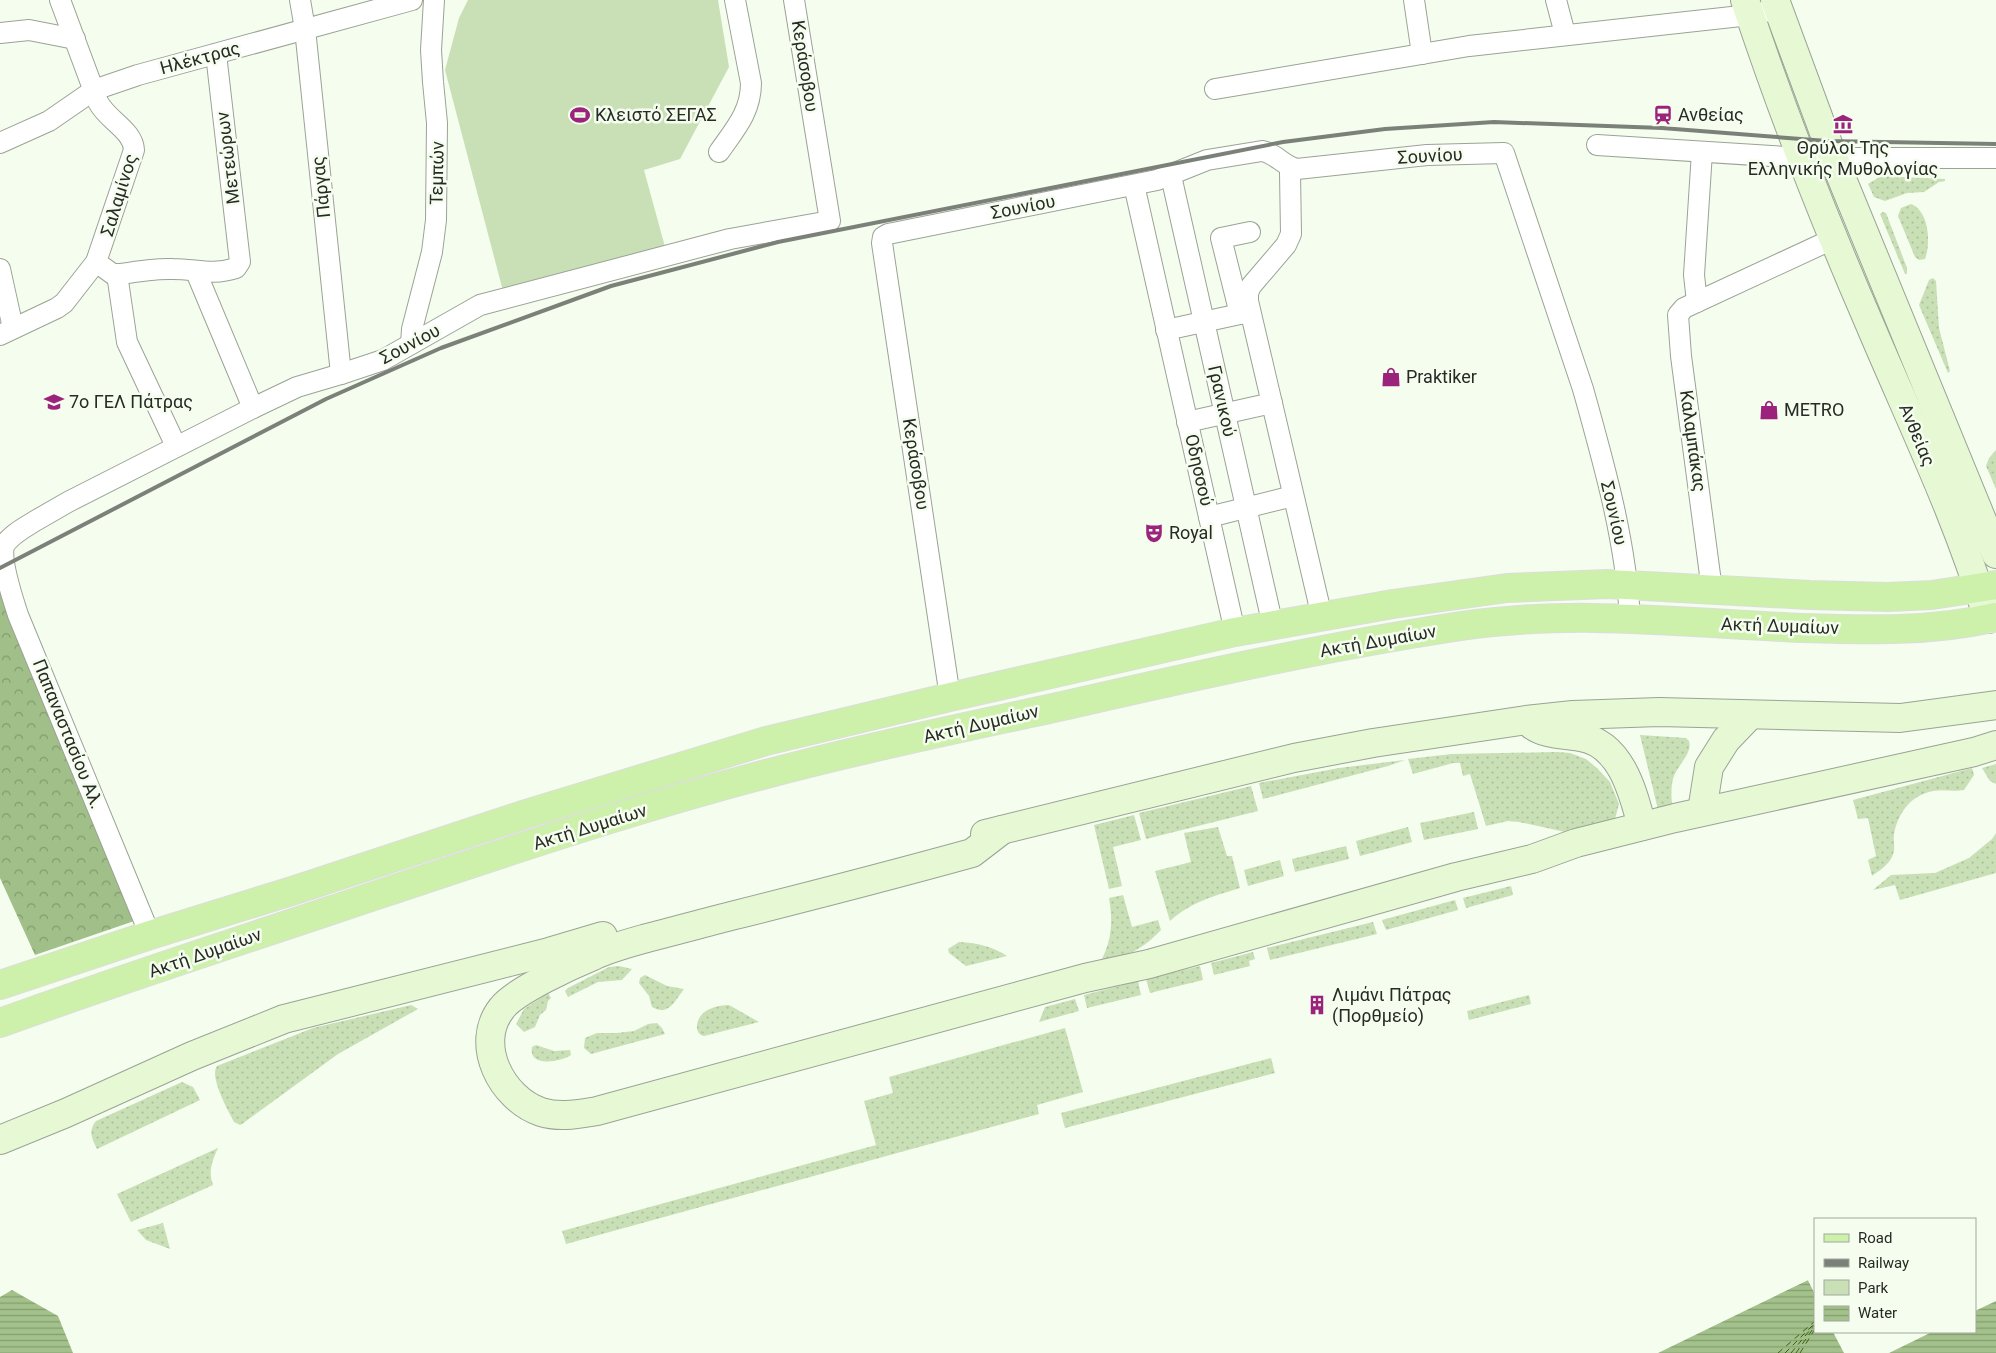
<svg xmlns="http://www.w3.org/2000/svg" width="1996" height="1353" font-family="Roboto,sans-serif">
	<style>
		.grass { fill: url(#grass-dots) }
		.forest { fill: url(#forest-crowns) }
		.green { fill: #c9e0b6 }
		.water { fill: url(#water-rules) }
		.pier { fill: #f4fdee }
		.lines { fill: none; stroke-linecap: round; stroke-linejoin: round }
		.ferry { stroke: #3d6011; stroke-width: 1; stroke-dasharray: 6 5; stroke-linecap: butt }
		.minor-casing { stroke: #9ba395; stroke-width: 22 }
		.secondary-casing { stroke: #9ba395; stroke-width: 30 }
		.primary-casing { stroke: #dcdddc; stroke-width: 30 }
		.minor { stroke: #fff; stroke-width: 20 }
		.secondary { stroke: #e6f8d4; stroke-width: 28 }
		.primary { stroke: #cdf1aa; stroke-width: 28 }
		.rail { stroke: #7b8178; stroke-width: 4 }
		.labels { text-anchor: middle; stroke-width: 5; stroke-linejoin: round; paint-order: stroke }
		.street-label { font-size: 18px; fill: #272a25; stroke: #f4fdee }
		.poi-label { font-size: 18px; fill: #272a25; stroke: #f4fdee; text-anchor: start }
	</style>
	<defs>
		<pattern id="grass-dots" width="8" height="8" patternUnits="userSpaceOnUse" patternTransform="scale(1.25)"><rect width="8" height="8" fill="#c9e0b6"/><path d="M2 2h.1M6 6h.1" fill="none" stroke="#adc09c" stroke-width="1.8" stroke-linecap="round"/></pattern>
		<pattern id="forest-crowns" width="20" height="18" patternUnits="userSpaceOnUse" patternTransform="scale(1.25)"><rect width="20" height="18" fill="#a1bf88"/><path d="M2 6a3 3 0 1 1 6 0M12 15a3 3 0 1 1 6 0" fill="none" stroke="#839b6f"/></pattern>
		<pattern id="water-rules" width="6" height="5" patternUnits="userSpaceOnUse" patternTransform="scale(1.25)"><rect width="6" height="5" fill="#a3c18a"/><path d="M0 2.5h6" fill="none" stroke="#859d71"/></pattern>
	</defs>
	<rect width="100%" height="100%" fill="#f4fdee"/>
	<g class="grass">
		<path d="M1881,176L1945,179V181L1939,182L1924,192L1907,193L1885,201L1874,197L1868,184Z"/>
		<path d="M1911,204C1929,211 1931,243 1925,259L1919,260L1915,257L1898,216L1901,208Z"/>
		<path d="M1883,212L1886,213L1907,268V274H1905L1880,214Z"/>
		<path d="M1933,278L1936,281L1939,328L1950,371L1948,373L1919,305L1929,280Z"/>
		<path d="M1996,450V489L1986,466L1989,458Z"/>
		<path d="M1640,735L1686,738L1689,741C1693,754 1676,766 1673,779C1670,791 1672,803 1673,815L1660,818Z"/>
		<path d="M1557,752L1570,753L1586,759L1597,768L1610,782L1619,804L1615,819L1610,825L1579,835L1519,822L1508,821L1486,826L1470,774L1463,776L1460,763H1453L1413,774L1408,759L1452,754Z"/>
		<path d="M1405,760L1388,766L1263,799L1259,783L1339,768Z"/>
		<path d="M1996,764V784L1990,781L1982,768Z"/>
		<path d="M1972,768L1974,775L1964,790C1954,792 1943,789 1933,791C1911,795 1898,813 1894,834C1893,842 1896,849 1892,857C1888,865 1879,871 1872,876L1868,860L1876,856L1868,818L1858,819L1853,800Z"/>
		<path d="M1251,786L1258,811L1146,839L1139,813Z"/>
		<path d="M1474,812L1478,829L1424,840L1420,823Z"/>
		<path d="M1134,815L1141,840L1113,847L1122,886L1109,889L1094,825Z"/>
		<path d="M1218,827L1227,856H1232L1240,888C1214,896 1191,902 1170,921L1155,871L1191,862L1184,833Z"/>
		<path d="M1408,827L1412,842L1360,856L1356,841Z"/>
		<path d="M1996,833V873L1900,900L1895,885L1873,890L1891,875L1935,873L1969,858L1992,839Z"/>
		<path d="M1346,846L1349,859L1295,872L1292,859Z"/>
		<path d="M1280,860L1284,876L1248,886L1244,870Z"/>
		<path d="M1511,886L1513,895L1466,908L1463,898Z"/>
		<path d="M1123,895L1132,927L1158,920L1161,930C1142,950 1129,955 1103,962L1102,959C1112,939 1113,920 1109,898Z"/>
		<path d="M1455,900L1458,910L1386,930L1382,920Z"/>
		<path d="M1373,922L1377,934L1270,960L1267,948Z"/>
		<path d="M959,942C978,943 991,946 1007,956L966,966L949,953L948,949Z"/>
		<path d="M1253,952L1255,959L1249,961L1250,966L1214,975L1211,963Z"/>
		<path d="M619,966L632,969L622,980L598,982L568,997L565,991L568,988L609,967Z"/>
		<path d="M1200,966L1203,980L1150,993L1146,979Z"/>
		<path d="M645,975L667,986L684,989C675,1000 669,1017 652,1007L649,996L639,983L640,978Z"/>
		<path d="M1138,981L1141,995L1087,1008L1084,995Z"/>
		<path d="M548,993L551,998L548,1001L546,1010L540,1015L535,1027L524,1032L516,1024L524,1009Z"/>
		<path d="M1529,995L1531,1004L1469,1020L1467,1011Z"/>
		<path d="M1075,999L1079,1011L1039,1022L1045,1007Z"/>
		<path d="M411,1005L418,1009L338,1054L242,1124L240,1125L234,1122C228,1110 209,1077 217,1066L313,1028Z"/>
		<path d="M729,1005L759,1022L704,1036C692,1033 697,1016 706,1011C712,1007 722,1005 729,1005Z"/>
		<path d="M657,1023L662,1028L665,1034L591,1054L584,1048L585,1038L597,1033H617L634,1031L648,1024Z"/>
		<path d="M1065,1028L1083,1092L1037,1105L1039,1114L566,1244L562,1231L876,1145L864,1101L893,1093L889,1077Z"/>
		<path d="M536,1045L554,1051L570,1050L571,1055C561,1062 528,1068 532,1047Z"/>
		<path d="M1271,1058L1275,1073L1065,1128L1061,1113Z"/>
		<path d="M182,1082L193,1087L200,1100L97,1149C92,1138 88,1131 96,1121Z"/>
		<path d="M218,1148C212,1161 208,1171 213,1185L131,1222L117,1194Z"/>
		<path d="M163,1223L170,1249L146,1240L137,1230Z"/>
	</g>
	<path class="forest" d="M0,578L140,919L35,955L0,878Z"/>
	<path class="green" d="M468,0H718L729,67L680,159L644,170L665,247L503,291L445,70L459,18Z"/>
	<g class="water">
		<path d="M1808,1280L1815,1294V1332H1833L1844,1353H1658Z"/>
		<path d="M12,1290L58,1316L73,1353H0V1297Z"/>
		<path d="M1996,1301V1353H1889L1932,1332H1975V1311Z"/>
	</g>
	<path class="pier" d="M1807,1277L1810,1278L1815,1288V1294L1808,1280L1655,1353Z"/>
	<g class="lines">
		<g class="ferry">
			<path d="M1778,1353L1815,1321"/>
			<path d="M1785,1353L1815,1323"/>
			<path d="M1791,1353L1815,1324"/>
			<path d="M1796,1353L1815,1326"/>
			<path d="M1800,1353L1815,1329"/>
		</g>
		<defs>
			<g id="minor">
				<path d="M60,0L98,102C108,121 133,130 134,150L96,262L114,275C133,272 154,268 173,269C197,269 211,276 236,268L240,262L216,54"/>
				<path d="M300,0L305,29L341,374"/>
				<path d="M1414,0L1422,54"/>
				<path d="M1556,0L1565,34"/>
				<path d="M0,33L29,30L75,39"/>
				<path d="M1215,89L1469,46L1750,15L1778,9"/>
				<path d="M0,143L49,121L94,90L138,75L412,0"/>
				<path d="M1597,145L1802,158H1996"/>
				<path d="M719,152C735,129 751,112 751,83L735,0"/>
				<path d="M1292,168L1290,173L1291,234L1286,245L1251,286L1248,293V301L1322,617"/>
				<path d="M1171,176L1273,626"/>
				<path d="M1134,185L1235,632"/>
				<path d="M0,269L13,328"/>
				<path d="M196,272L253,408"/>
				<path d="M117,274L127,342L176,446"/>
				<path d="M1697,302L1694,275L1702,152"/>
				<path d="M1240,314L1221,238L1250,232"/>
				<path d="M1166,330L1240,314L1248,305"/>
				<path d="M0,335L57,308L64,303L96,262"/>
				<path d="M411,344L412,329L432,252L436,220L437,123L433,82L431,50L434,0"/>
				<path d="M1187,422L1272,403"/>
				<path d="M1209,517L1293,496"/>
				<path d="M1712,590L1681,356L1678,315L1684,308L1835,238"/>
				<path d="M950,697L882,243L883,237L888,234L1157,180L1207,160L1262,151C1276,153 1283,166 1297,169L1427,155L1504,153L1583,389C1604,464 1626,541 1630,619"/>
				<path d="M150,935L18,615C13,599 0,562 4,546C10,535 24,528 35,521L68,502L253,408L297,387L341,374L383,360L480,305L730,239L830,221L794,0"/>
			</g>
			<g id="secondary">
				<path d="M1745,0C1781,109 1824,219 1870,325C1911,422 1958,518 1988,619"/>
				<path d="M1775,0L1833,157L1996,554"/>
				<path d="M1532,725C1545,735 1564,734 1580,737C1621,743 1633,792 1642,826"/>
				<path d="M1702,811L1709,767L1726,740L1750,715"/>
				<path d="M1002,830L972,853C892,875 811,896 731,916C703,923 675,931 647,938C629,943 610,948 593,956C571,965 515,991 502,1008C473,1044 502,1099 541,1112C560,1118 578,1114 597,1111L1085,978L1149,964L1456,877L1532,859L1576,843L1675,818L1974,752L1996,745"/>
				<path d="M985,834L1294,758L1373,743L1526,720L1573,715L1659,712L1900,718L1996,705"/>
				<path d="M0,1140L66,1113L192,1056L284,1019L549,952L603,936"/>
			</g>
			<g id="primary">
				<path d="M0,985L150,935L292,891L526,814L766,741L950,697L1235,632L1393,604L1507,588L1608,584L1810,595L1888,597L1932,595L1996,585"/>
				<path d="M0,1023C110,983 221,947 332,910C488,858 645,804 805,764C892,742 980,724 1067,705C1198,675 1329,646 1461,626C1574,609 1688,623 1801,628C1867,630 1932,632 1996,617"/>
			</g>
		</defs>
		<use href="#minor" class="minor-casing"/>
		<use href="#secondary" class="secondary-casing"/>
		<use href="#primary" class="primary-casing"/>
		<use href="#minor" class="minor"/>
		<use href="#secondary" class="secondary"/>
		<use href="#primary" class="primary"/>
		<path class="rail" d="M0,568L326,399L441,348L611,286L778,242L1283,142L1385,129L1494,122L1662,128L1827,141L1996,144"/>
	</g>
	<defs>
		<symbol id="stadium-bare" viewBox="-9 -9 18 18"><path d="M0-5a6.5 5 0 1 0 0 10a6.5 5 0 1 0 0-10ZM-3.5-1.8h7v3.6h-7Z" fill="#9c237c" stroke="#f4fdee" stroke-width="2.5" paint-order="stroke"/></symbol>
		<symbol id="station-bare" viewBox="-9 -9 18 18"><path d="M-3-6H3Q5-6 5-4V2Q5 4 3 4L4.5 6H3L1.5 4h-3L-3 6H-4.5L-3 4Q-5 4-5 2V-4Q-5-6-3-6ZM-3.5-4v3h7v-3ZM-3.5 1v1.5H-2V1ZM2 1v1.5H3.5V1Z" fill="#9c237c" stroke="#f4fdee" stroke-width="2.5" paint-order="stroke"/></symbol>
		<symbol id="museum-bare" viewBox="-9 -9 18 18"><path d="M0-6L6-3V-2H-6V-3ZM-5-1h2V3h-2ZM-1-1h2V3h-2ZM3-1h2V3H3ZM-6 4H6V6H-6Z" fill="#9c237c" stroke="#f4fdee" stroke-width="2.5" paint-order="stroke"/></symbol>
		<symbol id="shop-bare" viewBox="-9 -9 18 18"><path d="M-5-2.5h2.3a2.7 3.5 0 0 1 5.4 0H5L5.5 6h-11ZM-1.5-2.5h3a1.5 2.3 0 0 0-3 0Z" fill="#9c237c" stroke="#f4fdee" stroke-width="2.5" paint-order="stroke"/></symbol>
		<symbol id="school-bare" viewBox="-9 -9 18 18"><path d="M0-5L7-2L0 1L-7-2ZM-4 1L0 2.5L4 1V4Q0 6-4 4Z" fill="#9c237c" stroke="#f4fdee" stroke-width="2.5" paint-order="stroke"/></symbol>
		<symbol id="theatre-bare" viewBox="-9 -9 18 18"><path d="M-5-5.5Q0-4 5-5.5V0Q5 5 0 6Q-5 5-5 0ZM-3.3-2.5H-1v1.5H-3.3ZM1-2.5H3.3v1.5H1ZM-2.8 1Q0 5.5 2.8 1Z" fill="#9c237c" stroke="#f4fdee" stroke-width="2.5" paint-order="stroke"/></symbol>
		<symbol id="building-bare" viewBox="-9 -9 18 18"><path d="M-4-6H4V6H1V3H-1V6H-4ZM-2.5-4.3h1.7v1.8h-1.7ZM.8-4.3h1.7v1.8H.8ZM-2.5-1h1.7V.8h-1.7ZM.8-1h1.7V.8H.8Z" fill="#9c237c" stroke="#f4fdee" stroke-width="2.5" paint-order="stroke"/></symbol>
	</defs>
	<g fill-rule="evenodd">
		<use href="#stadium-bare" x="566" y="101" width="28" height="28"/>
		<use href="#station-bare" x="1649" y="101" width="28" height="28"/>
		<use href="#museum-bare" x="1829" y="110" width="28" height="28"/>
		<use href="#shop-bare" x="1377" y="363" width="28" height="28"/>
		<use href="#school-bare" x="40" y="388" width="28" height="28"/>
		<use href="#shop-bare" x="1755" y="396" width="28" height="28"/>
		<use href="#theatre-bare" x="1140" y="519" width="28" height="28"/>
		<use href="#building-bare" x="1303" y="991" width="28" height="28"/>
	</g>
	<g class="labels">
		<g class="street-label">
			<text transform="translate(200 58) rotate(-15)" y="6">Ηλέκτρας</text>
			<text transform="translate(805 66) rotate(81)" y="6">Κεράσοβου</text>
			<text transform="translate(1430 156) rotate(-3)" y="6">Σουνίου</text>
			<text transform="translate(228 158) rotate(-97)" y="6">Μετεώρων</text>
			<text transform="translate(437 173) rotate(-89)" y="6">Τεμπών</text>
			<text transform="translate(321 187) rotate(-96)" y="6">Πάργας</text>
			<text transform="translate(119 195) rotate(-73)" y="6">Σαλαμίνος</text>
			<text transform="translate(1023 207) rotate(-11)" y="6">Σουνίου</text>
			<text transform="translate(410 344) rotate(-28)" y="6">Σουνίου</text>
			<text transform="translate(1222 401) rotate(77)" y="6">Γρανικού</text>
			<text transform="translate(1917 435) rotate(67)" y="6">Ανθείας</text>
			<text transform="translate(1693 441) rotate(82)" y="6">Καλαμπάκας</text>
			<text transform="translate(916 464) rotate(81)" y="6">Κεράσοβου</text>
			<text transform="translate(1199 470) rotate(77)" y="6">Οδησσού</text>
			<text transform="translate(1614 513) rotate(77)" y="6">Σουνίου</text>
			<text transform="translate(1780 626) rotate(2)" y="6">Ακτή Δυμαίων</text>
			<text transform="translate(1378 641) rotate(-10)" y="6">Ακτή Δυμαίων</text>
			<text transform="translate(981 724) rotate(-13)" y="6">Ακτή Δυμαίων</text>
			<text transform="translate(68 734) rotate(68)" y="6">Παπαναστασίου Αλ.</text>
			<text transform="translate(590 827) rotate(-17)" y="6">Ακτή Δυμαίων</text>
			<text transform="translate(205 953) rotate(-19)" y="6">Ακτή Δυμαίων</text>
		</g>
		<g class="poi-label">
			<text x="595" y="121">Κλειστό ΣΕΓΑΣ</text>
			<text x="1678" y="121">Ανθείας</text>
			<text x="1843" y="154" text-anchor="middle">Θρύλοι Της<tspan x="1843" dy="21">Ελληνικής Μυθολογίας</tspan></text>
			<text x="1406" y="383">Praktiker</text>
			<text x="69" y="408">7ο ΓΕΛ Πάτρας</text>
			<text x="1784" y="416">METRO</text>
			<text x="1169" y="539">Royal</text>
			<text x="1332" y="1001">Λιμάνι Πάτρας<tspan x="1332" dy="21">(Πορθμείο)</tspan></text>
		</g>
	</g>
	<rect x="1814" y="1218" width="162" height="115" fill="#f4fdee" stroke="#a2a99e"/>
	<rect x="1824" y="1234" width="25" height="8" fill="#cdf1aa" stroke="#a2a99e"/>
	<text x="1858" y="1243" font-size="15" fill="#272a25">Road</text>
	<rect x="1824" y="1259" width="25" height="8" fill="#7b8178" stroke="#a2a99e"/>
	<text x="1858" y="1268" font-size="15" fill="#272a25">Railway</text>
	<rect x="1824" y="1280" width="25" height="15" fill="#c9e0b6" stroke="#a2a99e"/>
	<text x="1858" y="1293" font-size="15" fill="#272a25">Park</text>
	<rect x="1824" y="1306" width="25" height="15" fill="url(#water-rules)" stroke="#a2a99e"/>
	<text x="1858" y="1318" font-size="15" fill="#272a25">Water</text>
</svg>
